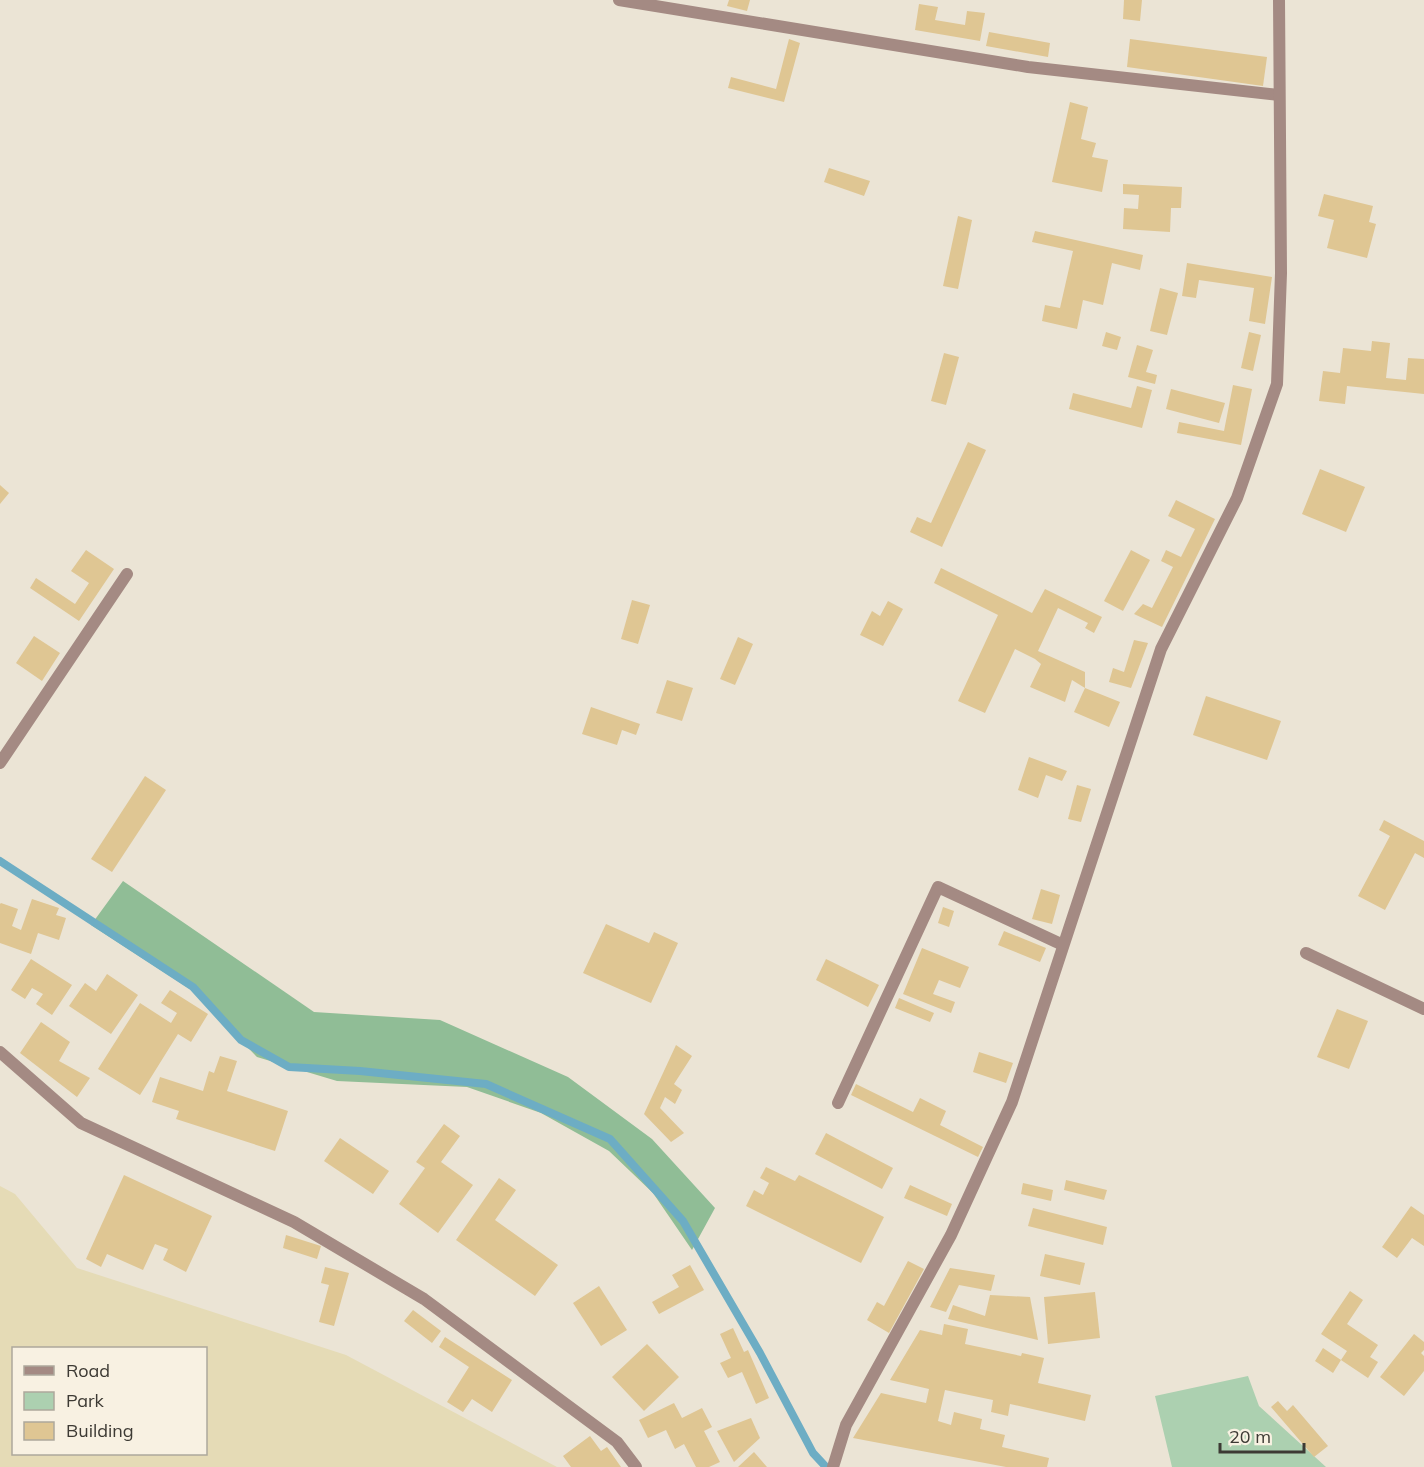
<svg xmlns="http://www.w3.org/2000/svg" width="1424" height="1467" font-family="Mulish,sans-serif">
	<style>
		.green { fill: #acd0b0 }
		.forest { fill: #90bd96 }
		.sand { fill: #e5dbb6; fill-rule: evenodd }
		.lines { fill: none; stroke-linecap: round; stroke-linejoin: round }
		.stream { stroke: #6dadc4; stroke-width: 8 }
		.building { fill: #dfc693 }
		.street { stroke: #a48a83; stroke-width: 12 }
	</style>
	<rect width="100%" height="100%" fill="#ebe4d5"/>
	<path class="green" d="M1248,1376L1259,1406L1326,1467H1172L1155,1396Z"/>
	<path class="forest" d="M123,881L314,1012L440,1020L568,1077L652,1139L715,1208L692,1250L653,1193L609,1151L541,1113L467,1087L337,1081L257,1057L193,991L91,925Z"/>
	<path class="sand" d="M0,1186L15,1194L77,1268L346,1355L557,1467H0ZM14,1348H206V1454H14Z"/>
	<g class="lines">
		<path class="stream" d="M0,861L193,987L241,1040L289,1067L360,1071L486,1084L610,1139L683,1221L760,1353L813,1453L826,1467"/>
	</g>
	<g class="building">
		<path d="M729,0H750L747,11L727,6Z"/>
		<path d="M1124,0H1142L1140,21L1123,19Z"/>
		<path d="M919,4L938,7L935,20L965,25L967,11L985,13L980,41L915,30Z"/>
		<path d="M989,32L1050,43L1048,57L986,46Z"/>
		<path d="M789,39L800,43L784,102L728,88L731,77L776,89Z"/>
		<path d="M1130,39L1267,57L1263,86L1127,67Z"/>
		<path d="M1070,102L1088,107L1081,139L1096,143L1092,157L1108,160L1102,192L1052,182Z"/>
		<path d="M829,168L870,181L864,196L824,182Z"/>
		<path d="M1123,184L1182,187L1181,208H1171L1170,232L1123,229L1124,208L1138,209L1139,195L1123,194Z"/>
		<path d="M1324,194L1373,206L1369,222L1376,224L1367,258L1327,248L1334,220L1318,216Z"/>
		<path d="M958,216L972,220L958,289L943,286Z"/>
		<path d="M1035,231L1143,255L1140,270L1112,263L1103,305L1083,300L1077,329L1042,321L1045,305L1060,308L1073,251L1032,242Z"/>
		<path d="M1187,263L1272,277L1265,324L1249,321L1254,288L1199,280L1196,298L1182,296Z"/>
		<path d="M1160,288L1178,293L1167,335L1150,331Z"/>
		<path d="M1106,332L1121,337L1117,350L1102,346Z"/>
		<path d="M1249,332L1261,335L1253,371L1241,368Z"/>
		<path d="M1372,341L1390,343L1386,378L1406,380L1408,358L1424,359V394L1347,386L1345,404L1319,401L1323,371L1340,373L1343,348L1371,351Z"/>
		<path d="M1137,345L1153,350L1146,372L1157,375L1155,384L1128,377Z"/>
		<path d="M944,353L959,357L946,405L931,401Z"/>
		<path d="M1233,385L1252,389L1241,445L1177,433L1179,422L1224,431Z"/>
		<path d="M1137,386L1152,390L1142,428L1069,409L1073,393L1131,408Z"/>
		<path d="M1171,389L1225,403L1219,423L1166,409Z"/>
		<path d="M968,442L986,450L942,547L910,532L917,517L931,523Z"/>
		<path d="M1320,469L1365,487L1346,532L1302,514Z"/>
		<path d="M0,485L9,493L0,504Z"/>
		<path d="M1176,500L1215,519L1162,627L1134,614L1143,604L1152,608L1173,567L1161,561L1166,550L1181,557L1195,529L1168,516Z"/>
		<path d="M86,550L114,569L79,621L30,588L36,578L75,604L89,583L71,571Z"/>
		<path d="M1131,550L1150,560L1123,611L1104,601Z"/>
		<path d="M941,568L1032,613L1045,589L1102,617L1094,633L1085,628L1088,623L1058,608L1038,651L1085,672V688L1072,680L1065,702L1030,687L1041,664L1035,659L1015,649L985,713L958,701L998,615L934,583Z"/>
		<path d="M632,600L650,605L638,644L621,639Z"/>
		<path d="M888,601L903,609L883,646L860,635L872,611L880,616Z"/>
		<path d="M34,636L60,653L42,681L16,663Z"/>
		<path d="M738,637L753,644L735,685L720,679Z"/>
		<path d="M1134,640L1148,643L1131,688L1109,682L1113,668L1124,672Z"/>
		<path d="M667,680L693,688L682,721L656,713Z"/>
		<path d="M1085,688L1120,702L1109,727L1074,712Z"/>
		<path d="M1206,696L1281,721L1267,760L1193,735Z"/>
		<path d="M591,707L640,724L636,735L622,730L617,745L582,734Z"/>
		<path d="M1029,757L1067,771L1062,781L1046,775L1038,798L1018,790Z"/>
		<path d="M145,776L166,790L112,872L91,859Z"/>
		<path d="M1077,785L1091,789L1081,822L1068,819Z"/>
		<path d="M1384,820L1424,841V858L1415,853L1385,910L1358,896L1390,836L1379,830Z"/>
		<path d="M1041,889L1060,895L1052,924L1032,919Z"/>
		<path d="M32,899L59,908L56,915L66,918L59,940L38,933L31,954L0,943V904L1,903L18,909L12,926L21,930Z"/>
		<path d="M943,907L954,911L949,927L938,923Z"/>
		<path d="M606,924L649,943L654,932L678,943L651,1003L583,973Z"/>
		<path d="M1004,931L1046,948L1040,962L998,945Z"/>
		<path d="M922,948L969,967L960,988L939,980L933,994L955,1002L951,1013L903,994Z"/>
		<path d="M31,959L72,985L52,1015L36,1004L43,994L32,988L25,999L11,990Z"/>
		<path d="M826,959L879,985L868,1007L816,980Z"/>
		<path d="M107,974L138,995L111,1034L69,1006L85,983L96,991Z"/>
		<path d="M170,990L208,1014L191,1042L178,1034L140,1095L98,1069L140,1003L171,1023L177,1013L161,1003Z"/>
		<path d="M899,998L934,1013L930,1022L895,1008Z"/>
		<path d="M1337,1009L1368,1021L1349,1069L1317,1057Z"/>
		<path d="M41,1022L70,1042L59,1061L90,1078L77,1097L20,1053Z"/>
		<path d="M676,1045L692,1056L674,1084L682,1090L675,1104L665,1097L660,1108L684,1133L671,1142L644,1114Z"/>
		<path d="M979,1052L1013,1063L1006,1083L973,1072Z"/>
		<path d="M220,1056L237,1061L227,1091L288,1111L275,1151L176,1119L179,1111L152,1102L160,1077L203,1091L209,1071L214,1073Z"/>
		<path d="M856,1084L913,1112L920,1098L946,1111L940,1125L983,1147L978,1157L851,1095Z"/>
		<path d="M444,1124L460,1136L441,1162L473,1185L438,1233L399,1204L425,1168L416,1162Z"/>
		<path d="M826,1133L893,1168L882,1189L815,1154Z"/>
		<path d="M340,1138L389,1171L373,1194L324,1161Z"/>
		<path d="M766,1167L795,1181L799,1175L884,1217L861,1263L746,1206L754,1190L763,1195L769,1183L760,1178Z"/>
		<path d="M124,1175L212,1216L186,1272L163,1260L168,1249L155,1244L143,1270L107,1254L101,1267L86,1259Z"/>
		<path d="M499,1178L516,1190L495,1220L558,1265L535,1296L456,1240Z"/>
		<path d="M1066,1180L1107,1190L1104,1200L1064,1190Z"/>
		<path d="M1023,1183L1053,1190L1051,1201L1021,1194Z"/>
		<path d="M910,1185L952,1204L947,1216L904,1198Z"/>
		<path d="M1411,1206L1424,1215V1246L1412,1238L1397,1258L1382,1247Z"/>
		<path d="M1033,1208L1107,1227L1103,1245L1028,1226Z"/>
		<path d="M286,1235L321,1246L317,1259L283,1248Z"/>
		<path d="M1045,1254L1085,1263L1080,1285L1040,1276Z"/>
		<path d="M908,1261L924,1269L889,1333L867,1320L877,1302L884,1306Z"/>
		<path d="M690,1265L704,1290L659,1314L652,1302L679,1287L672,1275Z"/>
		<path d="M325,1267L349,1273L334,1326L319,1322L329,1285L321,1283Z"/>
		<path d="M950,1268L995,1275L991,1291L959,1285L946,1312L930,1307Z"/>
		<path d="M599,1286L627,1330L601,1346L573,1303Z"/>
		<path d="M1350,1291L1363,1300L1347,1324L1378,1345L1370,1357L1378,1362L1368,1378L1341,1360L1347,1351L1321,1334Z"/>
		<path d="M1095,1292L1100,1338L1048,1344L1044,1297Z"/>
		<path d="M990,1295L1030,1297L1038,1340L948,1319L953,1305L985,1316Z"/>
		<path d="M413,1310L441,1331L432,1343L404,1321Z"/>
		<path d="M944,1324L968,1329L965,1344L1021,1356L1022,1353L1044,1358L1038,1383L1091,1395L1085,1421L1010,1404L1008,1416L991,1412L993,1400L945,1390L938,1421L951,1425L954,1412L982,1419L980,1429L1005,1435L1002,1447L1049,1458L1047,1467H1006L853,1438L881,1393L926,1403L929,1389L890,1380L920,1330L942,1335Z"/>
		<path d="M733,1328L744,1352L748,1350L769,1398L756,1404L742,1372L728,1378L720,1363L731,1358L720,1334Z"/>
		<path d="M1414,1334L1424,1342V1350L1421,1353L1424,1356V1371L1404,1396L1380,1377Z"/>
		<path d="M445,1337L512,1380L492,1412L472,1399L463,1412L447,1402L469,1367L439,1347Z"/>
		<path d="M647,1344L679,1377L644,1411L612,1377Z"/>
		<path d="M1323,1348L1341,1360L1333,1373L1315,1361Z"/>
		<path d="M1278,1401L1287,1411L1293,1405L1328,1446L1314,1457L1271,1407Z"/>
		<path d="M674,1403L682,1418L702,1408L712,1427L704,1431L720,1462L709,1467H696L684,1444L675,1449L666,1430L648,1438L639,1420Z"/>
		<path d="M751,1418L760,1438L734,1462L717,1431Z"/>
		<path d="M590,1436L601,1451L607,1447L621,1467H571L563,1456Z"/>
		<path d="M754,1452L767,1467H738Z"/>
	</g>
	<g class="lines">
		<g class="street">
			<path d="M619,0L1028,67L1279,95"/>
			<path d="M0,763L127,574"/>
			<path d="M1306,953L1424,1009"/>
			<path d="M0,1052L81,1123L294,1222L424,1299L617,1442L636,1467"/>
			<path d="M838,1103L938,887L1063,945"/>
			<path d="M833,1467L846,1425L951,1235L1012,1102L1161,649L1237,498L1277,384L1281,273L1279,0"/>
		</g>
	</g>
	<rect x="12" y="1347" width="195" height="108" fill="#f8f1e2" stroke="#ada89c" stroke-width="1.5"/>
	<rect x="24" y="1366" width="30" height="9" fill="#a48a83" stroke="#ada89c" stroke-width="1.5"/>
	<text x="66" y="1377" font-size="18" fill="#3d3a34">Road</text>
	<rect x="24" y="1392" width="30" height="18" fill="#acd0b0" stroke="#ada89c" stroke-width="1.5"/>
	<text x="66" y="1407" font-size="18" fill="#3d3a34">Park</text>
	<rect x="24" y="1422" width="30" height="18" fill="#dfc693" stroke="#ada89c" stroke-width="1.5"/>
	<text x="66" y="1437" font-size="18" fill="#3d3a34">Building</text>
	<path d="M1220 1443v9h84v-9" fill="none" stroke="#3d3a34" stroke-width="3"/>
	<text x="1229" y="1443" font-size="18" fill="#3d3a34" stroke="#f8f1e2" stroke-width="4.5" paint-order="stroke">20 m</text>
</svg>
